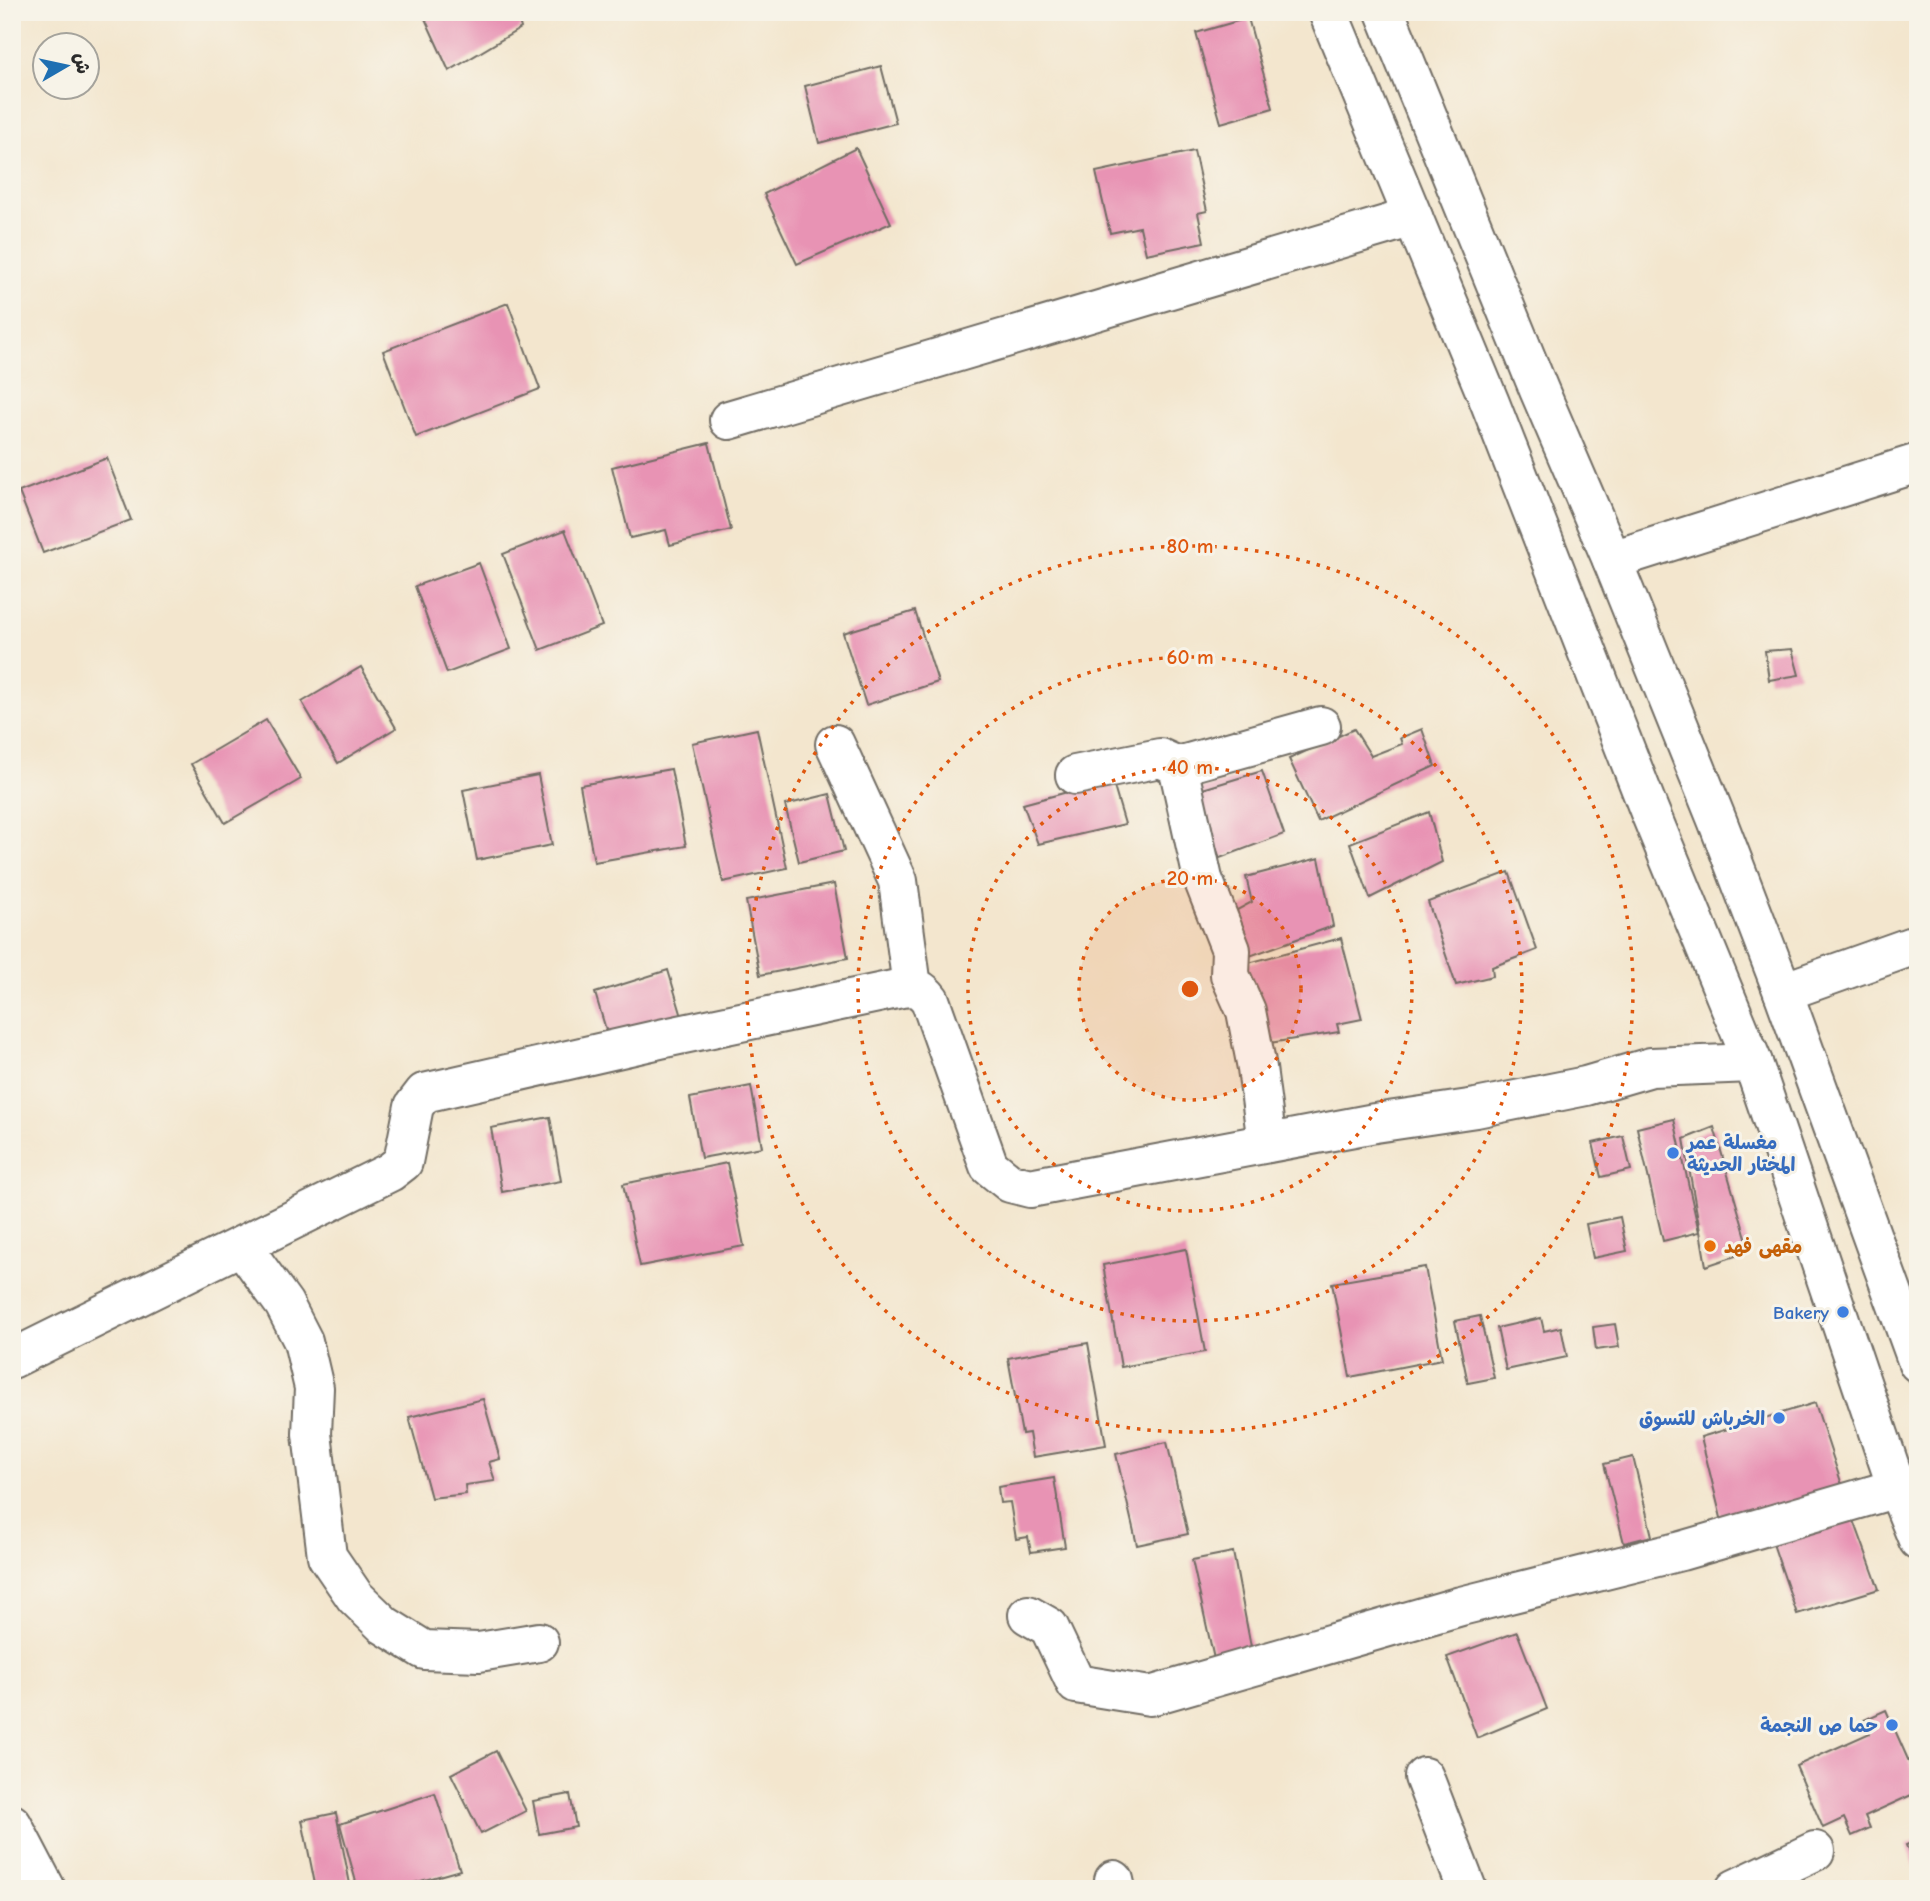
<svg xmlns="http://www.w3.org/2000/svg" width="1930" height="1901" font-family="'Comic Neue','Playpen Sans Arabic',sans-serif">
	<style>
		.building { fill: #e893b4 }
		.lines { fill: none; stroke-linecap: round; stroke-linejoin: round }
		.minor-casing { stroke: #716c64; stroke-width: 42 }
		.secondary-casing { stroke: #716c64; stroke-width: 42 }
		.minor { stroke: #fff; stroke-width: 38 }
		.secondary { stroke: #fff; stroke-width: 38 }
		.ring { fill: none; stroke: #df570e; stroke-width: 3.5; stroke-dasharray: 3.5 7 }
		.shop-dot { fill: #3f7fe0; stroke: #f7f3e8; stroke-width: 2.5 }
		.food-dot { fill: #e8710a; stroke: #f7f3e8; stroke-width: 2.5 }
		.labels { text-anchor: middle; stroke-width: 6; stroke-linejoin: round; paint-order: stroke }
		.shop-label { font-size: 19px; font-weight: bold; fill: #366cbe; stroke: #f7f3e8; text-anchor: end }
		.food-label { font-size: 19px; font-weight: bold; fill: #c56008; stroke: #f7f3e8; text-anchor: start }
		.centre { fill: #df570e; stroke: #f7f3e8; stroke-width: 3.5 }
		.ring-label { font-size: 21px; text-anchor: middle; font-weight: bold; fill: #df570e; stroke: #f7f3e8; stroke-width: 6; stroke-linejoin: round; paint-order: stroke }
	</style>
	<rect width="100%" height="100%" fill="#f7f3e8"/>
	<filter id="ink" filterUnits="userSpaceOnUse"><feTurbulence type="fractalNoise" baseFrequency=".0143" numOctaves="2"/><feDisplacementMap in="SourceGraphic" scale="14" xChannelSelector="R" yChannelSelector="G"/><feConvolveMatrix kernelMatrix="1 2 1 2 8 2 1 2 1" color-interpolation-filters="sRGB"/></filter>
	<filter id="wash" filterUnits="userSpaceOnUse"><feTurbulence type="fractalNoise" baseFrequency=".00686" numOctaves="4" result="noise"/><feDisplacementMap in="SourceGraphic" scale="28" xChannelSelector="R" yChannelSelector="G"/><feGaussianBlur stdDeviation="1.57" result="paint"/><feColorMatrix in="noise" values="0 0 0 0 0 0 0 0 0 0 0 0 0 0 0 0 0 1.4 0 .05"/><feComposite in="paint" operator="in"/></filter>
	<g filter="url(#wash)">
		<rect width="100%" height="100%" fill="#f3e6ce"/>
		<g id="blocks">
			<g class="building">
				<path d="M422,12H516L521,28L449,71Z"/>
				<path d="M1248,18L1273,108L1221,123L1196,33Z"/>
				<path d="M881,66L896,123L819,143L805,86Z"/>
				<path d="M856,148L891,223L797,264L764,194Z"/>
				<path d="M1194,151L1207,211L1198,213L1204,242L1146,254L1140,227L1110,233L1096,172Z"/>
				<path d="M508,303L540,389L416,437L383,351Z"/>
				<path d="M709,443L731,530L670,545L666,530L630,538L612,467Z"/>
				<path d="M107,458L131,520L43,553L19,492Z"/>
				<path d="M565,530L602,626L540,650L503,554Z"/>
				<path d="M479,563L511,649L447,673L415,586Z"/>
				<path d="M915,611L938,682L866,705L843,633Z"/>
				<path d="M1792,649L1799,675L1769,680L1765,651Z"/>
				<path d="M361,667L396,728L338,763L302,702Z"/>
				<path d="M266,720L301,779L225,823L191,764Z"/>
				<path d="M757,729L787,868L723,882L692,743Z"/>
				<path d="M1354,729L1371,756L1402,744L1400,738L1422,729L1435,766L1318,821L1289,759Z"/>
				<path d="M671,769L686,846L594,862L580,785Z"/>
				<path d="M1262,771L1284,834L1220,858L1193,792Z"/>
				<path d="M538,775L552,845L477,860L463,790Z"/>
				<path d="M1112,780L1125,824L1038,844L1023,804Z"/>
				<path d="M830,794L844,851L799,862L785,805Z"/>
				<path d="M1429,812L1442,862L1370,898L1350,843Z"/>
				<path d="M1319,858L1333,926L1247,957L1237,910L1252,902L1246,877Z"/>
				<path d="M1509,872L1537,950L1492,967L1493,976L1456,985L1428,902Z"/>
				<path d="M834,884L848,958L760,975L746,901Z"/>
				<path d="M1341,938L1362,1019L1337,1024L1339,1032L1263,1044L1241,965Z"/>
				<path d="M668,970L683,1020L610,1043L595,993Z"/>
				<path d="M751,1086L762,1147L701,1158L690,1098Z"/>
				<path d="M550,1117L561,1181L502,1192L491,1128Z"/>
				<path d="M1674,1119L1699,1232L1663,1241L1637,1128Z"/>
				<path d="M1714,1127L1750,1251L1706,1266L1684,1139Z"/>
				<path d="M1623,1136L1631,1170L1601,1177L1593,1143Z"/>
				<path d="M727,1163L744,1246L640,1266L623,1184Z"/>
				<path d="M1620,1217L1627,1251L1593,1258L1586,1224Z"/>
				<path d="M1186,1249L1205,1352L1121,1367L1103,1265Z"/>
				<path d="M1425,1267L1442,1359L1350,1377L1332,1283Z"/>
				<path d="M1480,1316L1494,1378L1468,1383L1455,1321Z"/>
				<path d="M1541,1318L1544,1331L1561,1327L1567,1357L1506,1370L1497,1328Z"/>
				<path d="M1615,1324L1619,1347L1596,1350L1593,1327Z"/>
				<path d="M1088,1343L1106,1445L1033,1457L1029,1433L1022,1434L1008,1358Z"/>
				<path d="M483,1399L500,1459L489,1462L495,1481L465,1485L466,1494L431,1498L409,1417Z"/>
				<path d="M1815,1403L1845,1494L1724,1530L1701,1437Z"/>
				<path d="M1167,1442L1188,1534L1137,1545L1116,1454Z"/>
				<path d="M1633,1457L1652,1536L1624,1543L1604,1464Z"/>
				<path d="M1054,1478L1065,1547L1031,1552L1028,1537L1016,1539L1010,1502L1000,1503L998,1487Z"/>
				<path d="M1851,1512L1879,1589L1797,1614L1770,1535Z"/>
				<path d="M1233,1552L1252,1652L1214,1659L1192,1560Z"/>
				<path d="M1517,1632L1547,1709L1477,1738L1447,1657Z"/>
				<path d="M1886,1710L1918,1782V1792L1865,1816L1870,1828L1852,1836L1844,1818L1823,1828L1796,1766L1870,1733L1864,1720Z"/>
				<path d="M496,1751L526,1811L481,1834L451,1774Z"/>
				<path d="M435,1793L460,1870L407,1885L408,1889H358L340,1824Z"/>
				<path d="M570,1794L576,1827L539,1834L533,1801Z"/>
				<path d="M336,1813L351,1889H316L302,1820Z"/>
				<path d="M1918,1840V1875L1906,1845Z"/>
			</g>
		</g>
	</g>
	<g filter="url(#ink)">
		<use href="#blocks" fill-opacity="0" stroke="#716c64" stroke-width="2"/>
		<g class="lines">
			<defs>
				<g id="minor">
					<path d="M729,420L1413,217"/>
					<path d="M1612,560L1918,463"/>
					<path d="M835,744L898,881L912,987"/>
					<path d="M1075,775L1160,758L1178,766"/>
					<path d="M1783,992L1918,944"/>
					<path d="M1267,1143L1257,1068L1246,1011L1230,975L1231,950L1203,879L1178,766L1321,726"/>
					<path d="M242,1246L284,1304L303,1341L314,1388L312,1434L327,1556L355,1597L384,1625L424,1650L479,1652L539,1642"/>
					<path d="M12,1359L390,1172L403,1162L414,1106L424,1093L660,1039L902,988C916,986 922,989 930,1000L989,1166L1010,1183L1030,1188L1375,1123L1476,1108L1586,1086L1651,1067L1753,1063"/>
					<path d="M1028,1615L1049,1627L1076,1684L1150,1696L1461,1606L1681,1551L1897,1488"/>
					<path d="M1424,1777L1467,1889"/>
					<path d="M12,1824L46,1889"/>
					<path d="M1114,1880L1116,1889"/>
					<path d="M1735,1889L1815,1851"/>
				</g>
				<g id="secondary">
					<path d="M1328,12L1490,403L1649,810L1753,1063L1897,1488L1918,1540"/>
					<path d="M1385,12L1539,390L1612,560L1717,820L1783,992L1918,1363"/>
				</g>
			</defs>
			<use href="#minor" class="minor-casing"/>
			<use href="#secondary" class="secondary-casing"/>
			<use href="#minor" class="minor"/>
			<use href="#secondary" class="secondary"/>
		</g>
	</g>
	<circle cx="1190" cy="989" r="111" fill="#df570e" fill-opacity=".12"/>
	<g class="ring">
		<circle cx="1190" cy="989" r="111"/>
		<circle cx="1190" cy="989" r="222"/>
		<circle cx="1190" cy="989" r="332"/>
		<circle cx="1190" cy="989" r="443"/>
	</g>
	<g class="shop-dot">
		<circle cx="1673" cy="1153" r="7"/>
		<circle cx="1843" cy="1312" r="7"/>
		<circle cx="1779" cy="1418" r="7"/>
		<circle cx="1892" cy="1725" r="7"/>
	</g>
	<circle class="food-dot" cx="1710" cy="1246" r="7"/>
	<g class="labels">
		<g class="shop-label">
			<text x="1687" y="1149" text-anchor="start">مغسلة عمر<tspan x="1687" dy="22">المختار الحديثة</tspan></text>
			<text x="1829" y="1319">Bakery</text>
			<text x="1765" y="1425">الخرباش للتسوق</text>
			<text x="1878" y="1732">حما ص النجمة</text>
		</g>
		<g class="food-label">
			<text x="1724" y="1253">مقهى فهد</text>
		</g>
	</g>
	<circle cx="1190" cy="989" r="10" class="centre"/>
	<g class="ring-label">
		<text x="1190" y="553">80 m</text>
		<text x="1190" y="664">60 m</text>
		<text x="1190" y="774">40 m</text>
		<text x="1190" y="885">20 m</text>
	</g>
	<rect width="1930" height="1901" fill="none" stroke="#f7f3e8" stroke-width="42"/>
	<g transform="translate(66 66) rotate(81)"><circle r="33" fill="#f7f3e8" stroke="#a5a39c" stroke-width="2"/>
	<path d="M0-5L12 26L0 18L-12 26Z" fill="#1f6fb2"/>
	<text y="-10" font-size="19" font-weight="bold" text-anchor="middle" fill="#2b2b2b">ش</text>
	</g>
</svg>
